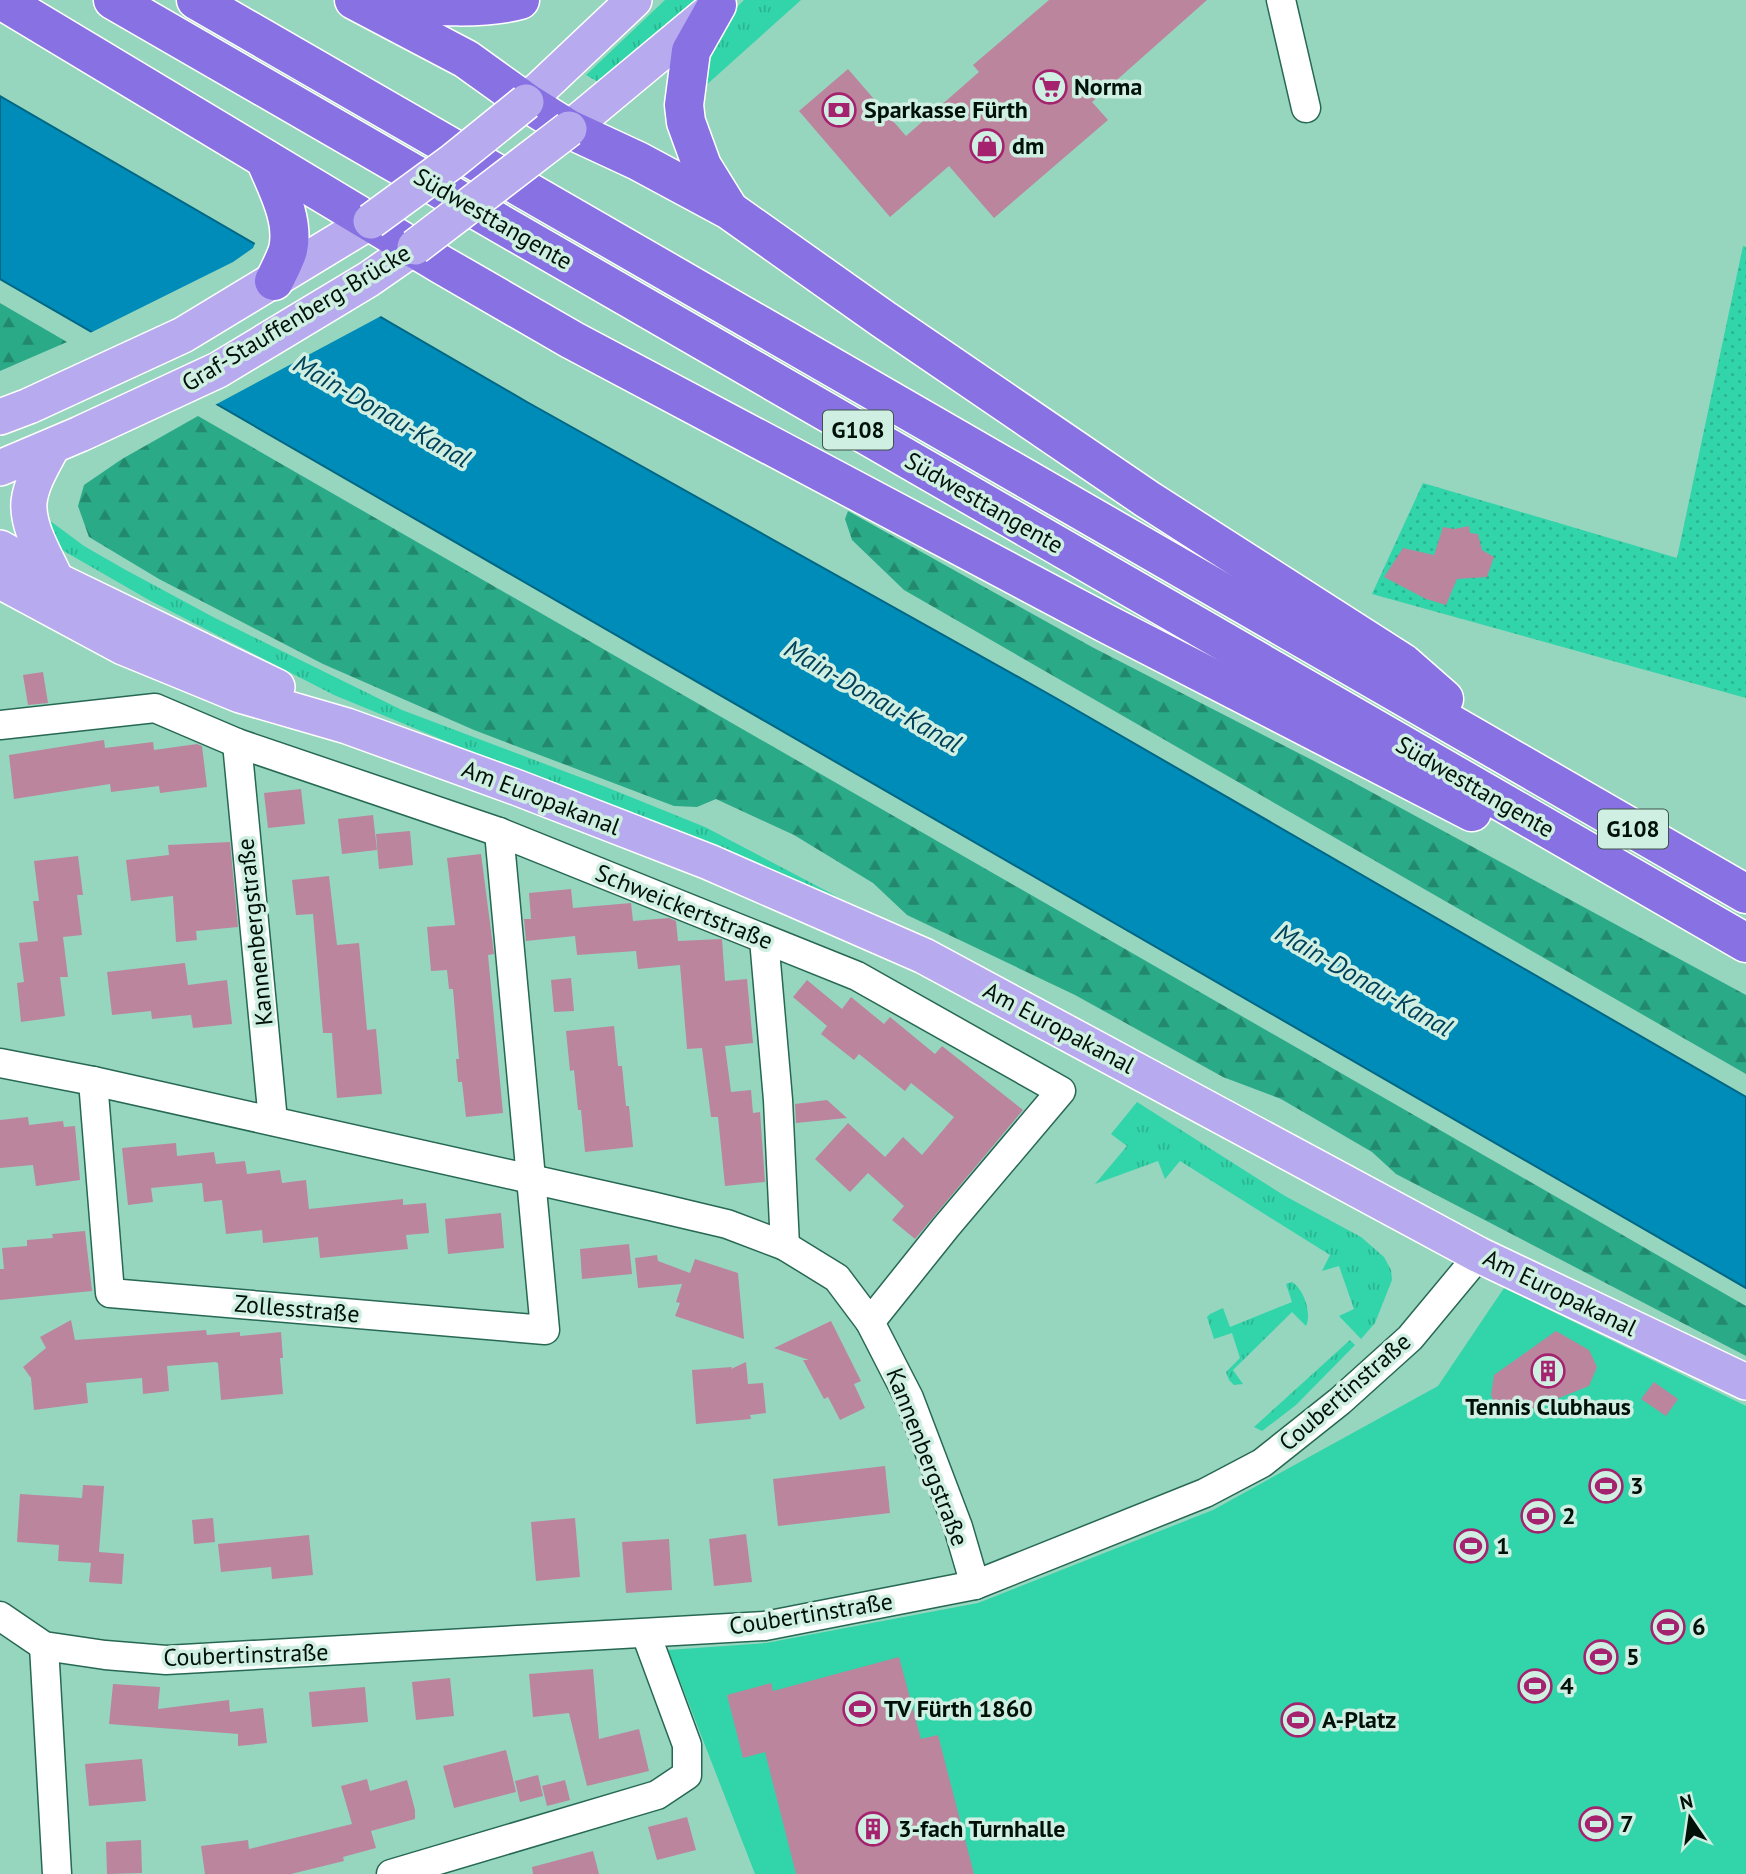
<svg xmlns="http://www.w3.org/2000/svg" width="1746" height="1874" font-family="'PT Sans',sans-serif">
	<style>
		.grass { fill: url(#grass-tufts) }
		.forest { fill: url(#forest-firs) }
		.garden { fill: url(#garden-dots) }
		.pitch { fill: #32d4a9 }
		.water { fill: #008cb9; stroke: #006784; stroke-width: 2 }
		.pier { fill: #96d6bf }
		.building { fill: #bb859e }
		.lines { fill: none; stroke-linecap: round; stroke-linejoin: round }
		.minor-casing { stroke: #276854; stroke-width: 31 }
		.major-casing { stroke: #fff; stroke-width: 38 }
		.highway-casing { stroke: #fff; stroke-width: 41 }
		.minor { stroke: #fff; stroke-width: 28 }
		.major { stroke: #b8aaee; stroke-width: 35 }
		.highway { stroke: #8871e3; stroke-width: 38 }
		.major-bridge-casing { stroke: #fff; stroke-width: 38; stroke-linecap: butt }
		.major-bridge { stroke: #b8aaee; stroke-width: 35 }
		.labels { text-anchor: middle; stroke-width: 7; stroke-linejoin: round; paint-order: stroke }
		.shield { fill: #d0efe3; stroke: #3e544b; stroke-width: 2 }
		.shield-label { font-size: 23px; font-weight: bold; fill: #00110a }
		.poi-label { font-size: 24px; font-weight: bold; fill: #00110a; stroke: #d0efe3; text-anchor: start }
		.street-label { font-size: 24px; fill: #00110a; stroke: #d0efe3 }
		.water-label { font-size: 26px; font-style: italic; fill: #004159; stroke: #d0efe3 }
	</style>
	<defs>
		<pattern id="grass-tufts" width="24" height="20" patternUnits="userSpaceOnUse" patternTransform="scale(1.75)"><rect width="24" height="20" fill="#32d4a9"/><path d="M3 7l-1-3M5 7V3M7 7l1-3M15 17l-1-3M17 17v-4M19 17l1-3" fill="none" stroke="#2ab590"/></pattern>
		<pattern id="forest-firs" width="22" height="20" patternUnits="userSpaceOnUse" patternTransform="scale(1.75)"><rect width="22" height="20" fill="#2baa88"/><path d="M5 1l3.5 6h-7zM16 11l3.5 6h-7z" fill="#22896d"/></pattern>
		<pattern id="garden-dots" width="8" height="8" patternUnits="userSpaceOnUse" patternTransform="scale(1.75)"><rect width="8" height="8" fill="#32d4a9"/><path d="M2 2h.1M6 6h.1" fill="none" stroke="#2ab590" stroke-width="1.8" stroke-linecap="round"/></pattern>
	</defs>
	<rect width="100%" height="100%" fill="#96d6bf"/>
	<g class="grass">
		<path d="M665,0H702L607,87L586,75Z"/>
		<path d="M744,0H801L703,88L699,71L735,9Z"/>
		<path d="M45,517L84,546L124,569L215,618L402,710L606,787L705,827L838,897L701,839L499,763L334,695L149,600L62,550L51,539Z"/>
		<path d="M1137,1102L1285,1196L1361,1237L1384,1257L1391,1270L1392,1280L1375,1323L1361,1339L1339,1316L1354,1309L1339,1266L1322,1271L1330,1255L1180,1161L1165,1179L1158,1161L1095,1184L1127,1146L1111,1134Z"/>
		<path d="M1292,1282C1304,1289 1312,1314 1306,1326L1292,1312L1233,1370L1243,1384L1234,1385L1229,1380L1226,1372L1240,1358L1232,1333L1214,1339L1207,1317L1210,1314L1223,1308L1230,1327L1292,1302L1286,1284Z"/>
		<path d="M1350,1340L1355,1345L1296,1405L1262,1431L1254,1427Z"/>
	</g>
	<g class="forest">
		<path d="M0,303L67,342L0,371Z"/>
		<path d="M198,416L1746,1306V1356L1396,1174L1372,1152L1281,1099L1223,1077L1075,995L907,915L873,883L794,835L716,799L697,807L674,806L474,730L323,664L159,579L89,537L78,506L84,485L122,459Z"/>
		<path d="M848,511L1092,647L1314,761L1746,995V1074L904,590L852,540L845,519Z"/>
	</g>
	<path class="garden" d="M1743,246L1746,247V698L1372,594L1423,483L1677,558Z"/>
	<path class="pitch" d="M1504,1288L1746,1406V1874H755L668,1650L766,1643L978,1603L1213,1510L1438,1386Z"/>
	<path class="water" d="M0,96L527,402L1054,697L1746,1097V1288L0,279Z"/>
	<path class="pier" d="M256,241L383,315L213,406L88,334L233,262L253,248Z"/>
	<g class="building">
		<path d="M1049,0H1207L1092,102L1108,120L994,218L949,166L890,217L799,111L848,69L906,136L979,72L973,65Z"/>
		<path d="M1469,526L1470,533L1478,534L1482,550L1494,557L1487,577L1457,579L1446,605L1426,599L1384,577L1403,548L1434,555L1443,527L1454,529Z"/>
		<path d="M43,672L48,703L28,705L23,675Z"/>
		<path d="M104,740L105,748L153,742L154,750L197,744L202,746L207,787L160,793L159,786L111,792L110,784L14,799L9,755Z"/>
		<path d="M301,789L305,824L268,828L264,793Z"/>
		<path d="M373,815L377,850L342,854L338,819Z"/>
		<path d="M410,831L413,865L379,869L376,834Z"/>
		<path d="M230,842L238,927L196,931L197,940L176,942L173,896L131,901L126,860L169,855L168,845Z"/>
		<path d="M481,854L494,954L488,955L503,1113L466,1117L462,1082H458L456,1059H459L453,989H449L447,970L431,971L427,927L455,925L447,858Z"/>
		<path d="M78,856L83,895H77L82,935L63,937L68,977H60L65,1016L21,1022L17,983L24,982L19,943L38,941L33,901H39L34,861Z"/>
		<path d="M329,876L337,945L359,943L367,1030L376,1029L382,1094L337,1098L332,1033H323L313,914L296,915L292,880Z"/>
		<path d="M571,889L573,908L631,903L633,921L669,918L676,921L678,941L722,939L725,981L747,979L753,1043L725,1046L731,1092L751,1090L753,1113L760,1112L765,1182L725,1186L718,1117H711L702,1048L687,1049L680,965L638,969L636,951L577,955L575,936L526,941L524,919H531L529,893Z"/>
		<path d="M185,963L188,985L227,980L232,1024L193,1028L191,1015L152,1019L151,1011L112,1015L107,972Z"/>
		<path d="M571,978L574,1011L554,1012L551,980Z"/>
		<path d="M807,980L842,1009L851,997L884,1024L890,1017L935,1054L942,1046L1023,1110L915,1239L892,1220L904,1206L868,1173L850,1192L815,1159L848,1123L885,1157L903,1137L922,1155L954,1117L911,1083L905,1091L859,1054L854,1060L821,1034L827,1026L793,997Z"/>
		<path d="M614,1026L618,1066H622L626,1106H629L633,1147L585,1152L581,1110H578L574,1070L570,1071L566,1031Z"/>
		<path d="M827,1100L847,1118L796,1123L795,1104Z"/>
		<path d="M28,1117L29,1125L63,1121L64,1127L75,1126L80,1180L36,1186L33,1165L0,1168V1120Z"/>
		<path d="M176,1143L177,1156L214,1152L216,1164L245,1161L247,1174L280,1170L282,1183L306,1180L309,1209L403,1199V1205L426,1203L429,1233L406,1235L408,1249L320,1258L318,1237L263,1243L262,1230L226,1234L222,1200L204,1202L202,1183L151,1188L153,1202L128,1205L122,1148Z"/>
		<path d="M501,1213L504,1248L448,1254L445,1219Z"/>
		<path d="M85,1231L92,1291L0,1300V1269H4L2,1248L27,1246V1240L53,1238L52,1234Z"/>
		<path d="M629,1244L632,1274L582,1279L580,1249Z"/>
		<path d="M657,1255L658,1261L690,1273L695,1259L738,1273L744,1339L675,1316L680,1303L676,1302L682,1284L638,1288L635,1258Z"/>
		<path d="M71,1320L75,1340L206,1330L207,1335L240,1332V1336L281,1332L283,1358H280L283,1394L221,1400L218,1363L215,1362L167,1366L169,1391L143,1394L142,1378L86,1383L88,1403L34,1410L31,1378L23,1367L46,1348L40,1337Z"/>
		<path d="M831,1321L861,1381L854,1384L865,1408L840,1420L828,1397L824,1399L803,1360H809L774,1348Z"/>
		<path d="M1556,1331L1589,1350L1597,1367L1589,1386L1514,1416L1498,1411L1491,1395L1494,1375Z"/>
		<path d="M746,1362L748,1384L763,1383L766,1413L750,1415L751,1419L696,1424L692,1370L732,1367L731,1369Z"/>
		<path d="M1654,1382L1678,1399L1666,1416L1641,1399Z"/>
		<path d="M885,1466L890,1513L778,1526L773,1479Z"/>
		<path d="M83,1485L104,1486L99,1552L124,1554L122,1584L89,1582L91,1563L58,1561L59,1545L17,1542L20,1494L82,1498Z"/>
		<path d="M213,1518L215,1542L194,1544L192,1520Z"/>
		<path d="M575,1518L580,1577L536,1581L531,1522Z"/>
		<path d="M746,1534L752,1582L714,1586L709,1539Z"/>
		<path d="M309,1535L313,1575L272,1579L271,1567L221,1572L218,1544Z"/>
		<path d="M669,1539L672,1590L626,1593L622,1542Z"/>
		<path d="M899,1657L921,1739L938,1735L974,1874H796L765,1752L743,1758L727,1695L771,1683L773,1691Z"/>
		<path d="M593,1669L599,1739L639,1729L649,1771L587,1786L569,1713L533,1717L529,1674Z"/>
		<path d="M450,1678L454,1716L416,1720L412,1682Z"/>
		<path d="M113,1684L160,1687L158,1709L229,1700L230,1712L263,1708L267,1743L238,1746V1734L109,1724Z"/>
		<path d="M365,1687L368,1722L312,1727L309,1692Z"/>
		<path d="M506,1750L516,1792L454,1808L443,1766Z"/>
		<path d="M142,1759L146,1801L89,1806L85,1764Z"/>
		<path d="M538,1775L543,1796L520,1802L515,1781Z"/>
		<path d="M367,1779L370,1791L407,1780L415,1810V1819L371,1831L376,1848L343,1857L344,1861L291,1874H205L201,1846L248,1840L249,1849L352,1824L341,1786Z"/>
		<path d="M565,1780L570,1800L547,1806L542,1786Z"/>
		<path d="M687,1817L696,1850L657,1860L648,1827Z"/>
		<path d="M141,1840L142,1873L107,1874L106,1842Z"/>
		<path d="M593,1851L599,1874H533L532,1867Z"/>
	</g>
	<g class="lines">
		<defs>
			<g id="minor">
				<path d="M1281,0L1306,108"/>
				<path d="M0,725L155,708L237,743L499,832L857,976L1061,1091L946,1227L870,1322"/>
				<path d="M237,743L273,1121"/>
				<path d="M764,939L778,1100L785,1246"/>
				<path d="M0,1063L93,1081L651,1206L727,1224L785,1246L837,1278L870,1322L909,1398L958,1527L975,1585"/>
				<path d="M93,1081L110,1293L545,1330L499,832"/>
				<path d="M0,1616L44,1646L105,1655L166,1660L765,1626L975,1585L1205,1493L1262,1463L1340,1401L1410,1338L1479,1255"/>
				<path d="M44,1646L57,1874"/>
				<path d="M391,1874L657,1795L687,1775V1745L646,1634"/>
			</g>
			<g id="major">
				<path d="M526,102L634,0"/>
				<path d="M569,129L712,10"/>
				<path d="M0,417L29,406L183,335L371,221"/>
				<path d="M52,447C43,464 31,483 29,502C27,528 46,557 56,580"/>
				<path d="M0,468L80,434L218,370L369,279L415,247"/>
				<path d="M0,548L56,580L277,687"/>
				<path d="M0,581L123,647L240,695L347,726L518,788L709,862L924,956L1479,1255L1746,1382"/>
			</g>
			<g id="highway">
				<path d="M1,0L442,265L572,340L1107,624L1472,812"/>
				<path d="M113,0L1746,943"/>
				<path d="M196,0L1746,894"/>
				<path d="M354,0L466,59L526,102L569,129L638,161L729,210L883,319L1147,499L1403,663L1444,699"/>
				<path d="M395,0C427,8 488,9 520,0"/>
				<path d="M717,5L691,51L684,105L686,122L702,166L728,208"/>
				<path d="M265,159C276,186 295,219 288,250C285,260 279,271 274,281"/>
			</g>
		</defs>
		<use href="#minor" class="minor-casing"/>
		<use href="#major" class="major-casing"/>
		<use href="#highway" class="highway-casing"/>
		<use href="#minor" class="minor"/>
		<use href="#major" class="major"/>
		<use href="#highway" class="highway"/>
		<defs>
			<g id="major-bridge">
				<path d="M371,221L453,161L526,102"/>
				<path d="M415,247L569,129"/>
			</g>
		</defs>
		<use href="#major-bridge" class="major-bridge-casing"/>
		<use href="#major-bridge" class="major-bridge"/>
	</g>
	<defs>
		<symbol id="supermarket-ring" viewBox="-11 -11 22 22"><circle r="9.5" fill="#d0efe3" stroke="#a5226f" stroke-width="1.5"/><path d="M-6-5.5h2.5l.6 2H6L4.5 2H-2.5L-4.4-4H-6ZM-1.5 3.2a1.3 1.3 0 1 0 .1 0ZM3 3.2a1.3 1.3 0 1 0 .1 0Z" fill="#a5226f"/></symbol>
		<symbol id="bank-ring" viewBox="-11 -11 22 22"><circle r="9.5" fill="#d0efe3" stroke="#a5226f" stroke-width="1.5"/><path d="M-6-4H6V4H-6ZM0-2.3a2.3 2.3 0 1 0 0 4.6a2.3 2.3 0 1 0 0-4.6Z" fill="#a5226f"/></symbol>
		<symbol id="shop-ring" viewBox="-11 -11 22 22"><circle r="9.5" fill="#d0efe3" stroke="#a5226f" stroke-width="1.5"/><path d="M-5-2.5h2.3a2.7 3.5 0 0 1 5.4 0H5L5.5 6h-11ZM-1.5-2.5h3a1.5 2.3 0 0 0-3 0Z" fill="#a5226f"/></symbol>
		<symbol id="building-ring" viewBox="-11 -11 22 22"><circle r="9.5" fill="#d0efe3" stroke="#a5226f" stroke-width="1.5"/><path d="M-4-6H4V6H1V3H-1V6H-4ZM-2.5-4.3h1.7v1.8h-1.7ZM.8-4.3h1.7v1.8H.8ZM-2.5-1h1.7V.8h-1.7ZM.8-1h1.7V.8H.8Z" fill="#a5226f"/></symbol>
		<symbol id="stadium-ring" viewBox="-11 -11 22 22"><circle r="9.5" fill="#d0efe3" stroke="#a5226f" stroke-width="1.5"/><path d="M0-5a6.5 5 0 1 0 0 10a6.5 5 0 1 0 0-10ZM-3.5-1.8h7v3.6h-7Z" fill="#a5226f"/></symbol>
	</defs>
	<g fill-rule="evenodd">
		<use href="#supermarket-ring" x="1031" y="68" width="38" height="38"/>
		<use href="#bank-ring" x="820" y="91" width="38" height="38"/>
		<use href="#shop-ring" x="968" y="127" width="38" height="38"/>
		<use href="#building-ring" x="1529" y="1352" width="38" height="38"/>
		<use href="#stadium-ring" x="1587" y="1467" width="38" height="38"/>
		<use href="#stadium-ring" x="1519" y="1497" width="38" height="38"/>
		<use href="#stadium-ring" x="1452" y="1527" width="38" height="38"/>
		<use href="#stadium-ring" x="1649" y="1608" width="38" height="38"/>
		<use href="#stadium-ring" x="1582" y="1638" width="38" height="38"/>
		<use href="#stadium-ring" x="1516" y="1667" width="38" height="38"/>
		<use href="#stadium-ring" x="841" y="1690" width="38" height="38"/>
		<use href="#stadium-ring" x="1279" y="1701" width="38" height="38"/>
		<use href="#stadium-ring" x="1577" y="1805" width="38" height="38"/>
		<use href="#building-ring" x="854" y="1810" width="38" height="38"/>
	</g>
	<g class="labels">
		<g class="shield">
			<rect x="823" y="410.5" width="70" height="39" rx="5"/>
			<rect x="1598" y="809.5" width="70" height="39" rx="5"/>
		</g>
		<g class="shield-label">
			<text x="858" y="438">G108</text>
			<text x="1633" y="837">G108</text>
		</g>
		<g class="poi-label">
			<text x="1074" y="95">Norma</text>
			<text x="864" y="118">Sparkasse Fürth</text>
			<text x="1012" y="154">dm</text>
			<text x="1548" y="1415" text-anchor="middle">Tennis Clubhaus</text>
			<text x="1630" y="1494">3</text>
			<text x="1562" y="1524">2</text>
			<text x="1496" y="1554">1</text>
			<text x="1692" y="1635">6</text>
			<text x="1626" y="1665">5</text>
			<text x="1560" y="1694">4</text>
			<text x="884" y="1717">TV Fürth 1860</text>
			<text x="1322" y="1728">A-Platz</text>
			<text x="1620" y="1832">7</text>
			<text x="898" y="1837">3-fach Turnhalle</text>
		</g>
		<g class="street-label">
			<text transform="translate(493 219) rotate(30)" y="8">Südwesttangente</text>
			<text transform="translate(296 318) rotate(-31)" y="8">Graf-Stauffenberg-Brücke</text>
			<text transform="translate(984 503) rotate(30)" y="8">Südwesttangente</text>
			<text transform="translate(1475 787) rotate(30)" y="8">Südwesttangente</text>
			<text transform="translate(541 798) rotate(21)" y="8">Am Europakanal</text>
			<text transform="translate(684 907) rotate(22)" y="8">Schweickertstraße</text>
			<text transform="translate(255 932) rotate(-96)" y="8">Kannenbergstraße</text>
			<text transform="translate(1059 1028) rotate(28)" y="8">Am Europakanal</text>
			<text transform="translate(1560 1293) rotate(26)" y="8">Am Europakanal</text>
			<text transform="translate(297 1309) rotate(5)" y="8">Zollesstraße</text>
			<text transform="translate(1345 1392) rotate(-41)" y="8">Coubertinstraße</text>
			<text transform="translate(927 1457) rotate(69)" y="8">Kannenbergstraße</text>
			<text transform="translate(811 1614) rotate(-9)" y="8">Coubertinstraße</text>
			<text transform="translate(246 1655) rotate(-2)" y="8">Coubertinstraße</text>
		</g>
		<g class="water-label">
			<text transform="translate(382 411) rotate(30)" y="9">Main-Donau-Kanal</text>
			<text transform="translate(873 696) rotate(30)" y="9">Main-Donau-Kanal</text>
			<text transform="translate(1364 980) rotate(30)" y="9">Main-Donau-Kanal</text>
		</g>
	</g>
	<g transform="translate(1690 1818) rotate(347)" stroke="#d0efe3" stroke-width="5" paint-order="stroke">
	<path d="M0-5L12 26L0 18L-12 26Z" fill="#00110a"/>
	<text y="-10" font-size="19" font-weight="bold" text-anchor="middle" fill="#00110a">N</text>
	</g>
</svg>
